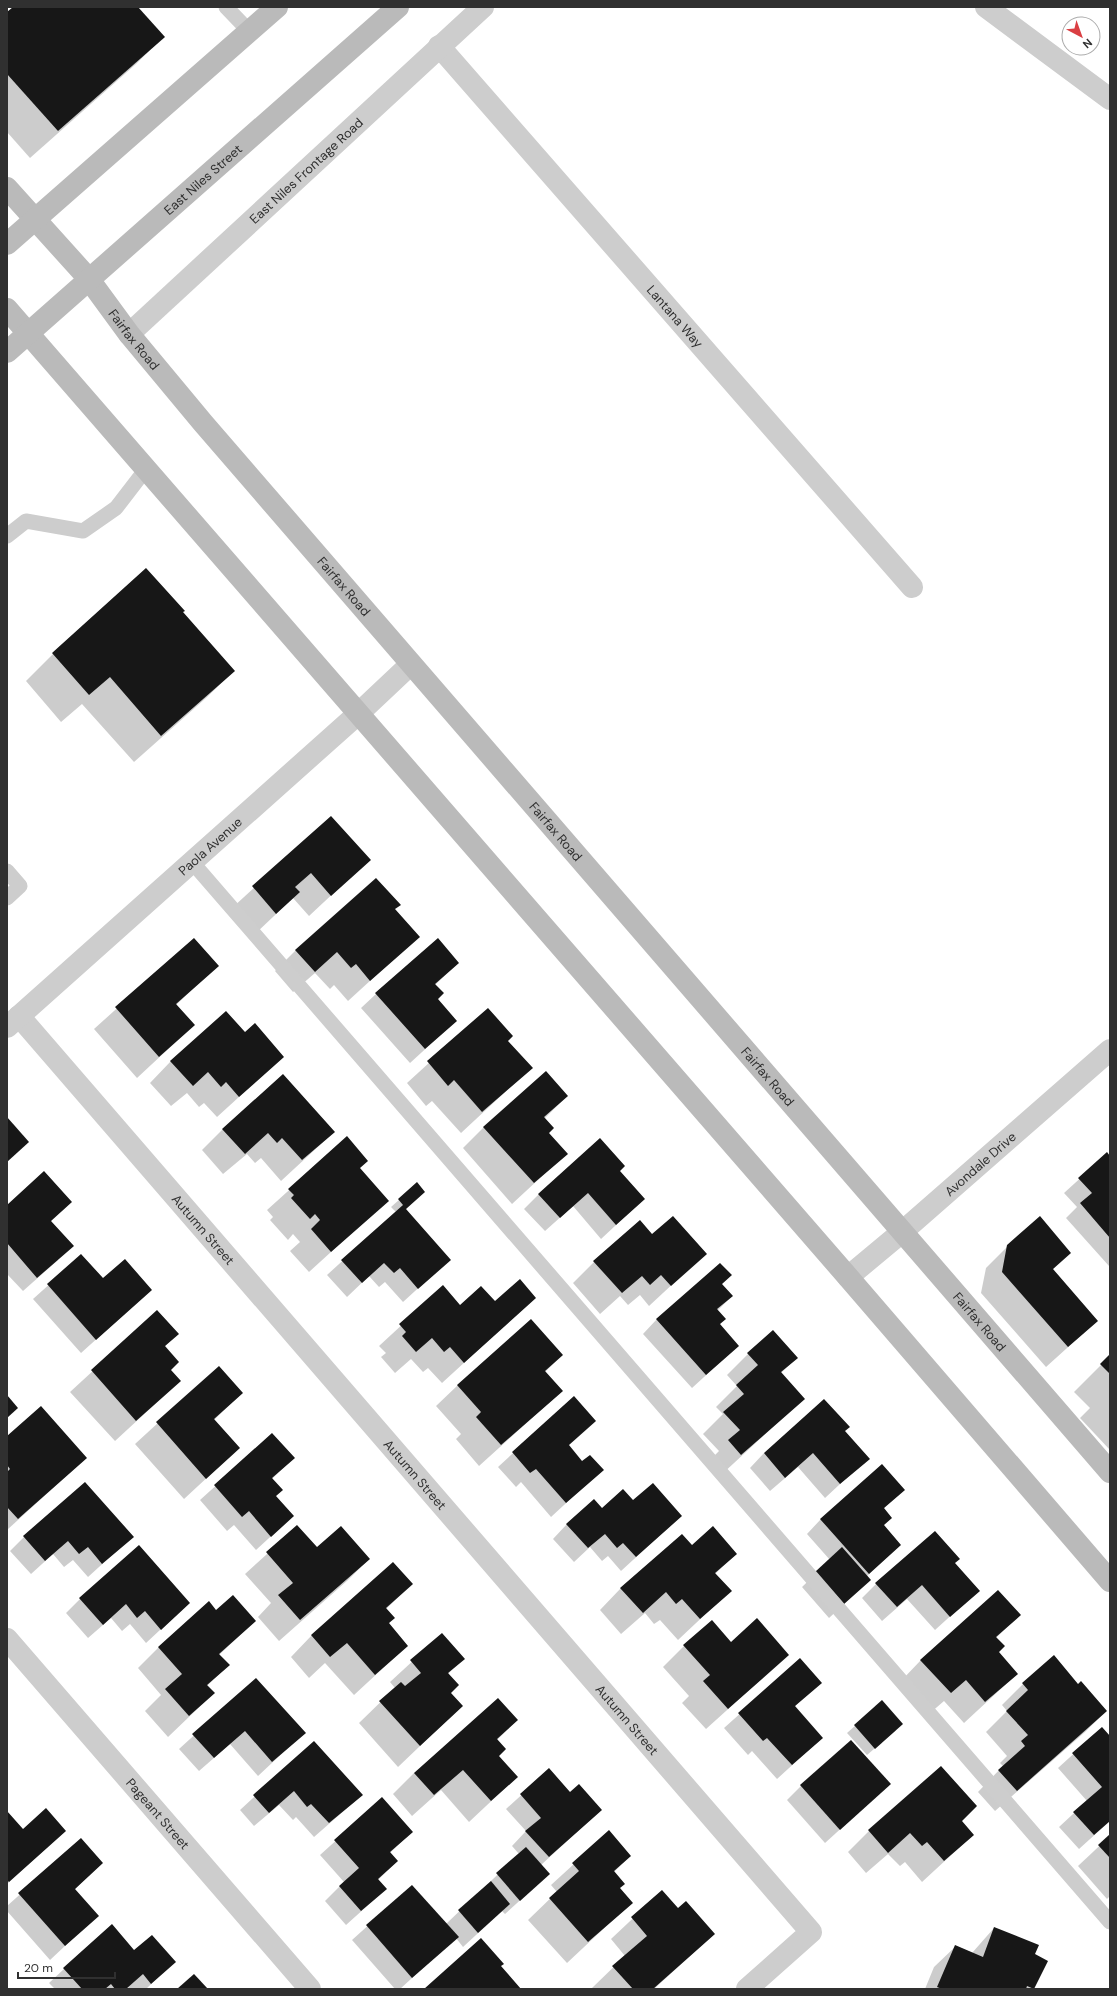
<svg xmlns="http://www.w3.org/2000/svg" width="1117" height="1996" font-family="'DM Sans',sans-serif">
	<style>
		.shadow { fill: #0003 }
		.building { fill: #171717 }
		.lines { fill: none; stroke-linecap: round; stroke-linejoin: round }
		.lane { stroke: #cdcdcd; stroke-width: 15 }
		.street { stroke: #cdcdcd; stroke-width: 22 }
		.secondary { stroke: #bababa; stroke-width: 22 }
		.labels { text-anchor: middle; stroke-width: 4; stroke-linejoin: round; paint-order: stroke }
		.street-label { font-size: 13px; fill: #303030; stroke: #fff }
	</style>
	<rect width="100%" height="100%" fill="#fff"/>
	<g class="shadow">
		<path d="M14,7H137L163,37L136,64L30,158L7,132V13Z"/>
		<path d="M182,612L234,671L206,698L134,762L82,704L61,722L26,681L53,654Z"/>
		<path d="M331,817L369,860L309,916L293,898L255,934L232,908Z"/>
		<path d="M394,910L418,937L348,1001L334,985L330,989L315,973L293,992L275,971L296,950Z"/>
		<path d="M194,939L217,966L176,1005L194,1025L137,1078L94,1029Z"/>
		<path d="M458,963L435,985L437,999L456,1021L410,1063L361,1008L376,994Z"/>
		<path d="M488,1009L507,1041L531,1068L461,1133L432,1101L426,1106L407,1083Z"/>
		<path d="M244,1033L283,1057L217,1117L204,1103L199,1107L187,1093L171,1106L150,1083L171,1061Z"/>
		<path d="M567,1096L544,1119L547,1133L566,1154L512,1204L463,1148L484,1127Z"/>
		<path d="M223,1129L334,1132L281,1181L261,1158L255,1163L247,1154L223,1174L202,1150Z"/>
		<path d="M347,1138L359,1169L387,1201L309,1272L290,1251L300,1242L293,1234L288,1240L270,1220L273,1217L267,1210Z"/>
		<path d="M1107,1154L1110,1157L1109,1266L1066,1218L1077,1207L1064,1193Z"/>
		<path d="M619,1171L644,1199L601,1239L573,1206L545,1231L524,1209L539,1194Z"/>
		<path d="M417,1184L405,1210L449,1260L403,1302L385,1282L379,1287L369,1276L347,1297L327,1275L396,1212L391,1207Z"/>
		<path d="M7,1206L51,1221L58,1260L23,1291L7,1274Z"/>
		<path d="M652,1235L705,1254L649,1306L640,1295L628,1305L620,1296L600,1314L573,1283L594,1262Z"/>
		<path d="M1008,1246L1070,1253L1052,1270L1097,1321L1046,1367L981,1293L986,1268Z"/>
		<path d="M81,1256L103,1280L151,1290L81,1353L33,1299Z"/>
		<path d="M443,1287L460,1306L535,1298L442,1383L428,1368L423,1372L411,1359L395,1373L381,1357L386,1353L379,1346Z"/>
		<path d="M732,1296L717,1311L719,1325L738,1346L692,1388L643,1334L657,1319Z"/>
		<path d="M157,1312L177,1334L164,1347L170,1370L180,1381L115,1441L70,1392Z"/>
		<path d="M748,1354L796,1358L780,1374L803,1399L720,1476L708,1462L719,1451L703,1434L723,1414L716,1407L737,1386L727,1375Z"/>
		<path d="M562,1355L545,1372L562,1391L479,1466L456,1439L461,1434L436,1406L458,1385Z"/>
		<path d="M1110,1356V1450L1080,1418L1090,1408L1074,1392Z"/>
		<path d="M219,1367L242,1393L214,1420L239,1448L184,1499L135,1444Z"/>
		<path d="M574,1397L568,1446L582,1462L602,1470L551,1517L521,1482L516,1487L498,1467Z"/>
		<path d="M844,1431L868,1458L825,1498L798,1467L770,1491L750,1468L764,1453Z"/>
		<path d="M272,1435L293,1458L272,1479L275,1496L293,1516L256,1550L234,1525L227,1531L200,1500Z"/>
		<path d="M7,1438L86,1458L7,1530Z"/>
		<path d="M904,1490L883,1509V1525L900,1545L867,1576L870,1580L829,1618L802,1587L830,1560L807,1534L821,1519Z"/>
		<path d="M633,1502L681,1516L621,1571L608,1556L602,1561L590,1547L574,1562L553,1539L567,1524L602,1510Z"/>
		<path d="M297,1527L316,1549L369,1559L348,1580L279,1641L258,1617L271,1603L245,1574Z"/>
		<path d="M24,1537H132L88,1577L73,1560L64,1567L53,1554L31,1574L10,1551Z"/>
		<path d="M692,1547L736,1554L715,1574L730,1591L678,1640L660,1620L654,1624L645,1613L621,1634L600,1610L621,1588Z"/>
		<path d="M954,1564L978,1591L935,1630L907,1599L882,1621L862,1598L876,1584Z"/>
		<path d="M412,1584L386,1609L388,1623L407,1646L354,1695L325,1663L309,1678L291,1657L312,1635Z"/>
		<path d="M80,1599L189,1603L146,1643L130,1624L122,1631L111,1618L88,1638L66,1613Z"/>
		<path d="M1019,1615L996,1638L998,1652L1017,1674L964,1723L944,1701L929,1714L900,1682L921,1660Z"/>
		<path d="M255,1621L219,1655L228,1665L207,1686L214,1693L168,1737L145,1711L161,1695L138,1668L159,1647Z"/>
		<path d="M442,1634L463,1658L448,1674L450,1693L462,1706L398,1767L359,1723L395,1688L390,1682Z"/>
		<path d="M731,1643L788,1655L706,1729L682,1703L689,1696L663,1667L684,1646Z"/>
		<path d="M800,1660L820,1683L794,1707L822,1738L777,1779L752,1751L748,1755L724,1728Z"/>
		<path d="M256,1679L304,1733L258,1776L230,1744L199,1771L179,1749Z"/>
		<path d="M1023,1684L1078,1685L1106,1711L1085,1732L995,1811L978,1792L1003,1766L1000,1763L1007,1756L986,1732L1007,1711L1002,1705Z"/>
		<path d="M882,1702L895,1731L867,1755L847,1733Z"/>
		<path d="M517,1720L497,1740L498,1756L517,1777L469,1822L441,1790L412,1816L393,1794L414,1773Z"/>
		<path d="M1102,1728L1110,1738V1821L1079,1849L1059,1827L1087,1801L1058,1768Z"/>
		<path d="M314,1742L362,1795L314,1837L296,1817L293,1820L279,1805L254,1826L240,1810Z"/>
		<path d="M549,1770L570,1793L601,1810L541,1865L549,1874L505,1914L502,1911L463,1947L456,1938L400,1989H395L352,1940L412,1886L446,1924L519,1854L512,1846L526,1831L506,1809Z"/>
		<path d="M890,1784L825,1843L787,1800L801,1786Z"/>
		<path d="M382,1799L411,1832L390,1853L397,1861L378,1880L386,1889L346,1925L325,1901L344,1882L320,1855Z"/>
		<path d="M7,1812L23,1830L65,1831L7,1884Z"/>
		<path d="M961,1821L973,1835L922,1882L905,1862L900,1866L888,1854L866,1873L848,1852L869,1831Z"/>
		<path d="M609,1832L630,1856L614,1872L619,1889L631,1903L567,1963L528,1920L557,1892L551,1885Z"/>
		<path d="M1110,1836V1896L1107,1899L1078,1866Z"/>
		<path d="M81,1840L102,1863L74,1890L97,1916L50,1960L7,1911V1906Z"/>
		<path d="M662,1891L678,1910L714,1934L654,1989H593L592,1988L625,1956L611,1939Z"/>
		<path d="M994,1928L1034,1955L1047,1962L1033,1989H925L934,1967L956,1946L972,1953Z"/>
		<path d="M134,1952L174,1962L146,1989H129L128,1987L126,1989H55L49,1983L64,1969Z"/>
	</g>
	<g class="building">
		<path d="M13,7H138L165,37L58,131L7,74V12Z"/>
		<path d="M146,568L185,611L183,612L235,671L161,736L110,677L89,695L52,653Z"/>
		<path d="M331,816L371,860L331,896L311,873L295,887L300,892L276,914L252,886Z"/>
		<path d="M376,878L401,905L395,909L420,937L370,981L356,964L351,968L337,952L315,972L295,950Z"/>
		<path d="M194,938L219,966L176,1004L195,1025L159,1057L115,1007Z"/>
		<path d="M438,938L459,963L435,984L444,993L438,999L457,1021L425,1049L375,993Z"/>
		<path d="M488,1008L513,1036L508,1041L533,1068L482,1112L454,1080L448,1086L427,1061Z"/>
		<path d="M226,1011L245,1032L255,1023L284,1057L239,1097L226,1082L221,1087L208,1072L193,1086L170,1061Z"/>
		<path d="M546,1071L568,1096L544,1117L554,1128L549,1133L568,1154L534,1183L483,1127Z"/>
		<path d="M283,1074L335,1132L302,1160L282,1138L277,1143L268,1133L245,1154L222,1129Z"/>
		<path d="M7,1117L29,1142L7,1162Z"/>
		<path d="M347,1136L368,1161L360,1168L389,1201L331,1252L311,1229L320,1220L315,1214L310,1219L291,1198L294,1195L288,1189Z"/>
		<path d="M600,1138L625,1166L620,1171L645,1199L616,1225L588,1193L560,1218L538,1194Z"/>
		<path d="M1107,1152L1110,1156V1238L1080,1203L1092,1193L1078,1178Z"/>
		<path d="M44,1171L72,1202L51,1221L74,1246L37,1278L7,1243V1205Z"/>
		<path d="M417,1182L425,1192L406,1209L451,1260L418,1289L400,1268L394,1273L384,1263L362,1283L341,1260L403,1205L398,1199Z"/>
		<path d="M673,1216L707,1254L671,1286L661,1275L650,1285L642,1276L622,1293L593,1261L640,1220L652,1234Z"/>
		<path d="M1040,1216L1071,1253L1053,1269L1098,1321L1068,1347L1002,1272L1007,1245Z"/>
		<path d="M81,1254L103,1278L125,1259L152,1290L96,1340L47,1284Z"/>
		<path d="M720,1263L732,1275L722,1284L733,1296L717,1309L726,1319L720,1324L739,1346L706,1375L656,1319Z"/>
		<path d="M520,1279L536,1298L464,1363L450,1347L444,1352L432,1338L416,1352L402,1336L406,1332L399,1324L443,1285L460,1305L481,1286L495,1301Z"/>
		<path d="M157,1310L179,1334L165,1346L179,1362L171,1370L181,1381L136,1421L91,1370Z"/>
		<path d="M531,1319L563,1355L545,1371L563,1391L501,1445L476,1417L481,1412L457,1385Z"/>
		<path d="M773,1330L798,1358L781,1372L805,1399L741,1455L728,1440L740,1430L723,1412L744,1394L736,1385L758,1365L747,1353Z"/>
		<path d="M1110,1354V1374L1100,1364Z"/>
		<path d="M219,1366L243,1393L214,1419L240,1448L206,1479L156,1422Z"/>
		<path d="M7,1395L18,1408L7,1418Z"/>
		<path d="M574,1396L596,1421L569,1445L582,1461L590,1455L604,1470L566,1503L536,1469L530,1473L512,1452Z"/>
		<path d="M824,1399L850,1427L845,1431L870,1459L840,1484L813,1453L785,1478L764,1453Z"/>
		<path d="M41,1406L87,1458L18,1519L7,1507V1472L10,1469L7,1465V1436Z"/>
		<path d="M272,1433L295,1458L272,1478L283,1490L276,1496L294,1516L271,1537L249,1511L242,1517L214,1485Z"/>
		<path d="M882,1464L905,1490L884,1508L892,1518L884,1525L901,1545L869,1574L820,1519Z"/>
		<path d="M85,1482L134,1537L102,1564L88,1547L79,1554L68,1541L45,1561L23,1536Z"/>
		<path d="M653,1483L682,1516L636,1557L623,1543L617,1548L605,1534L588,1548L566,1524L594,1499L602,1508L623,1489L633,1500Z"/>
		<path d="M297,1525L317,1547L341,1526L370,1559L300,1620L278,1595L293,1583L266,1552Z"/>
		<path d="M713,1526L737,1554L715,1573L732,1591L700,1619L682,1599L676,1604L666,1592L643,1613L620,1588L682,1534L692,1545Z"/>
		<path d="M935,1531L960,1559L955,1563L980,1591L950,1617L922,1585L897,1607L875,1583Z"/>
		<path d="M139,1545L190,1603L161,1630L145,1611L137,1618L126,1604L103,1625L79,1598Z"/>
		<path d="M842,1547L871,1580L844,1604L815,1572Z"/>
		<path d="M393,1562L413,1584L386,1608L395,1618L389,1623L408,1646L375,1675L347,1643L330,1657L311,1635Z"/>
		<path d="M998,1590L1021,1615L996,1637L1005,1646L999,1652L1018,1674L985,1702L966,1680L951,1693L920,1660Z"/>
		<path d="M233,1595L256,1621L219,1654L230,1665L207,1685L215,1693L189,1716L165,1689L182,1674L158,1647L209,1601L216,1610Z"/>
		<path d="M757,1618L789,1655L728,1709L703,1681L710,1675L683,1645L712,1620L731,1642Z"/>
		<path d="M442,1633L465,1659L448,1673L459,1685L451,1693L463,1706L420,1746L379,1701L401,1682L405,1686L421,1673L410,1660Z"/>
		<path d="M1054,1655L1078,1684L1081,1681L1107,1711L1017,1791L998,1770L1025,1746L1021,1741L1028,1735L1006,1711L1028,1690L1022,1683Z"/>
		<path d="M800,1658L822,1683L795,1706L823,1738L792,1765L767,1738L763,1741L738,1713Z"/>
		<path d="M256,1678L306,1733L272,1762L245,1731L214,1758L192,1734Z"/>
		<path d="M498,1698L518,1720L497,1739L506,1749L499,1756L518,1777L491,1801L463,1770L434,1795L414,1773Z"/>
		<path d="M882,1700L903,1724L875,1749L854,1725Z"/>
		<path d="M1102,1727L1110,1736V1821L1094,1835L1073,1812L1102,1787L1072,1753Z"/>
		<path d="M851,1740L891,1784L840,1830L800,1785Z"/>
		<path d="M314,1741L363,1795L329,1823L311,1804L307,1807L294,1791L269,1813L253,1795Z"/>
		<path d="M941,1766L977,1806L962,1821L974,1835L944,1861L927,1842L922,1846L910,1833L888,1853L868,1830Z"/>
		<path d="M549,1768L570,1792L579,1784L602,1810L549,1857L525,1831L541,1818L520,1794Z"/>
		<path d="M382,1797L413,1832L390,1852L398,1861L378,1879L387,1889L361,1911L339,1886L359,1868L334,1840Z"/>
		<path d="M46,1808L66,1831L9,1882L7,1880V1811L23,1829Z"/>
		<path d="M609,1830L631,1856L614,1871L625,1884L620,1888L633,1903L588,1942L549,1898L579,1871L572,1863Z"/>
		<path d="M1110,1834V1858L1098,1845Z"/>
		<path d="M81,1838L103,1863L75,1889L99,1916L65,1946L18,1893Z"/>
		<path d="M526,1847L550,1874L520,1901L496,1873Z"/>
		<path d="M491,1881L510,1904L478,1933L458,1910Z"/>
		<path d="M412,1885L459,1937L412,1978L366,1925Z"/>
		<path d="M662,1890L678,1908L686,1901L715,1934L653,1989H633L612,1966L647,1936L631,1917Z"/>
		<path d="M112,1924L134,1950L152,1935L176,1962L151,1984L143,1974L126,1989H115L111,1984L105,1989H82L63,1968Z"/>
		<path d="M994,1927L1039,1945L1035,1954L1048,1961L1034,1989L1027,1986L1026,1989H942L937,1987L955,1945L983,1957Z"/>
		<path d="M481,1938L504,1964L501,1966L521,1989H424Z"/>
		<path d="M194,1974L208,1989H177Z"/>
	</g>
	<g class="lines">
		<g class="lane">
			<path d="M226,7L249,31"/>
			<path d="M7,536L26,521L83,531L116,508L146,469"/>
			<path d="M192,862L1110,1922"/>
			<path d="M7,871L20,886L7,898"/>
		</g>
		<g class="street">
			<path d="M986,7L1110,99"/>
			<path id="s1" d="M439,46L912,587"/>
			<path id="s2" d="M129,334L483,7"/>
			<path id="s3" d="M19,1016L811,1932L747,1989"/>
			<path id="s4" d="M7,1027L359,713L411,664"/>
			<path id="s5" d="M848,1277L902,1232L1110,1050"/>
			<path id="s6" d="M7,1639L310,1989"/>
		</g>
		<g class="secondary">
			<path id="s7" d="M7,188L88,278L129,334L203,423L1110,1472"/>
			<path d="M7,244L277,7"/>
			<path d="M7,309L848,1277L1110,1581"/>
			<path id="s8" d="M7,352L398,7"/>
		</g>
	</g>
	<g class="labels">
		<g class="street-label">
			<text dy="5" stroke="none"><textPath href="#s2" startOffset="241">East Niles Frontage Road</textPath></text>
			<text dy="5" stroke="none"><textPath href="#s8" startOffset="261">East Niles Street</textPath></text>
			<text dy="5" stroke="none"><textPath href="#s1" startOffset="359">Lantana Way</textPath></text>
			<text dy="5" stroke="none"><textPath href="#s7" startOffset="198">Fairfax Road</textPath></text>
			<text dy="5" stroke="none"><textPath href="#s7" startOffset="522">Fairfax Road</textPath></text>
			<text dy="5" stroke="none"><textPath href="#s7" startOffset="846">Fairfax Road</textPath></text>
			<text dy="5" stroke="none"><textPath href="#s4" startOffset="272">Paola Avenue</textPath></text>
			<text dy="5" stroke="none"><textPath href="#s7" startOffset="1170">Fairfax Road</textPath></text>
			<text dy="5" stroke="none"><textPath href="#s5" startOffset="174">Avondale Drive</textPath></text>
			<text dy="5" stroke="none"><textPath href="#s3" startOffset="282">Autumn Street</textPath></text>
			<text dy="5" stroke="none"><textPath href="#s7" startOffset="1494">Fairfax Road</textPath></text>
			<text dy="5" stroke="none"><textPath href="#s3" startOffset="606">Autumn Street</textPath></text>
			<text dy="5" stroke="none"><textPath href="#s3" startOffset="930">Autumn Street</textPath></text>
			<text dy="5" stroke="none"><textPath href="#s6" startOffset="231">Pageant Street</textPath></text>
		</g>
	</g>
	<rect width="1117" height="1996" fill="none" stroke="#303030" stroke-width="16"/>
	<g transform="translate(1081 36) rotate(139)"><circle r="19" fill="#ffffff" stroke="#acacac"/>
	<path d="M0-3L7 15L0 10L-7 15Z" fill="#da3f43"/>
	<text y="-6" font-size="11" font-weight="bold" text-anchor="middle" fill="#303030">N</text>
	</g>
	<path d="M18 1972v6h97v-6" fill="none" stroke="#303030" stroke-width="2"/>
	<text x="24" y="1972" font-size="12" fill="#303030" stroke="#ffffff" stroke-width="3" paint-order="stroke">20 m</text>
</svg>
